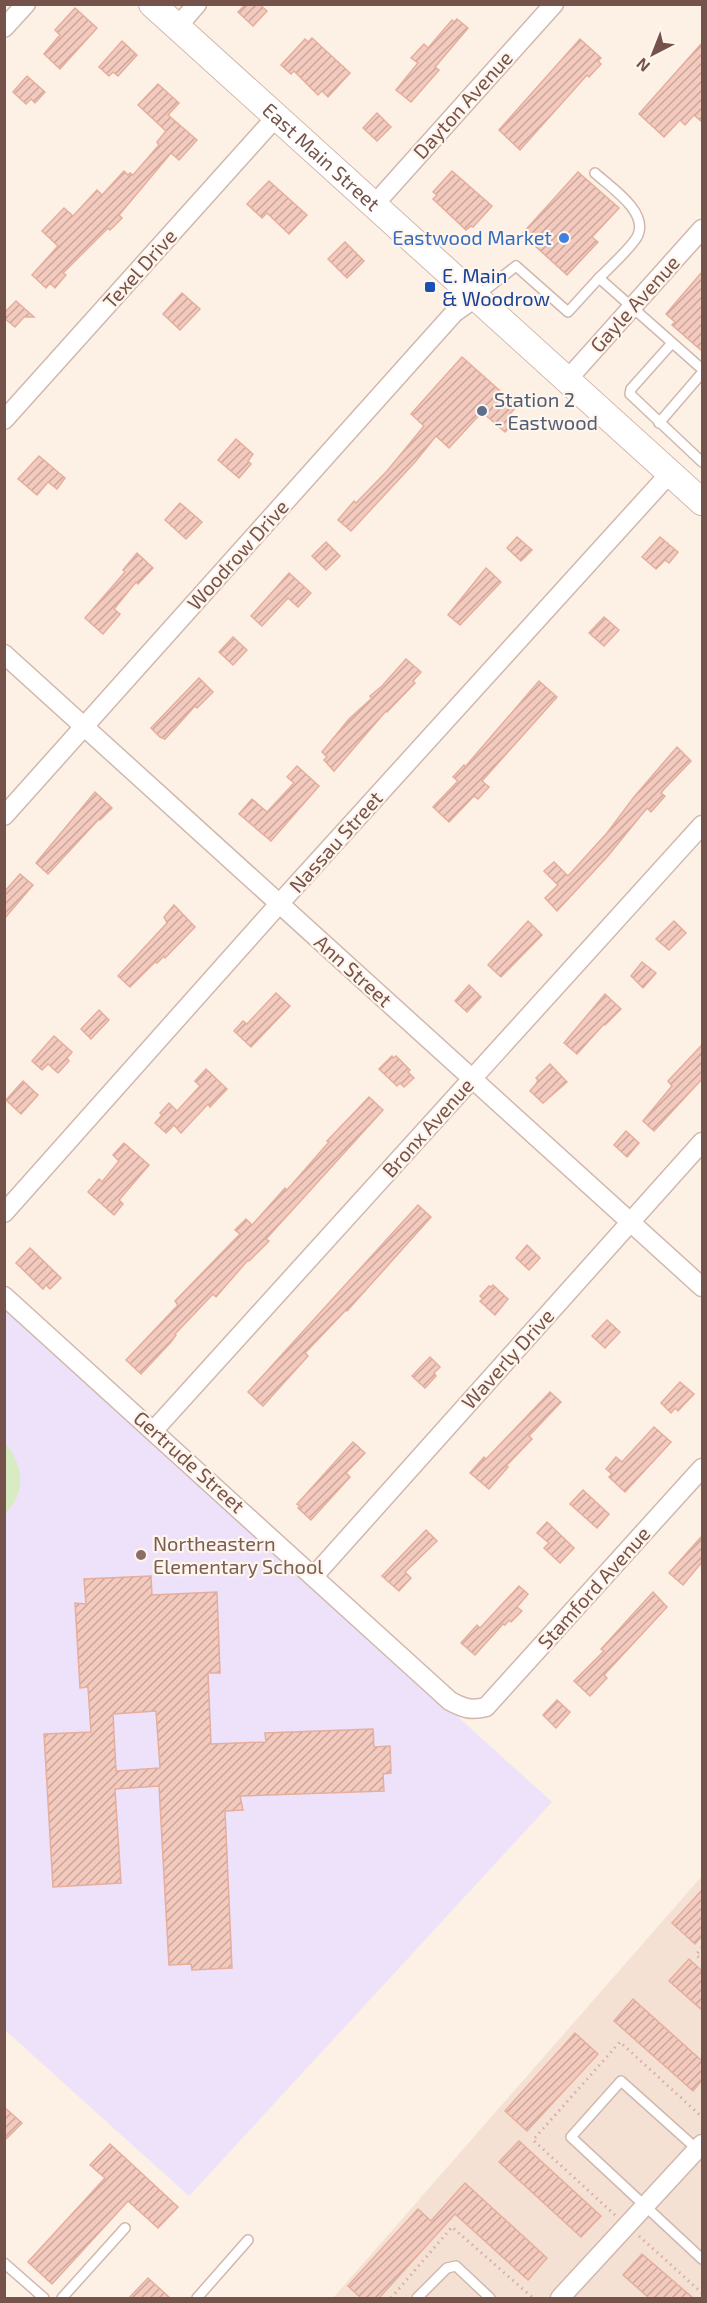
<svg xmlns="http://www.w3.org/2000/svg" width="707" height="2303" font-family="'Exo 2',sans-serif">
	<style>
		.residential { fill: #f4e1d4 }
		.education { fill: #ede2f9 }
		.park { fill: #d9ebc3 }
		.building { fill: url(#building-hatch); stroke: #e5ae9d; stroke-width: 1.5; fill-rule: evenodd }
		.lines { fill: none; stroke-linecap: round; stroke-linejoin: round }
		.lane-casing { stroke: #d1b8ae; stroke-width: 12 }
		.street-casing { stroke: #d1b8ae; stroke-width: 21 }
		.secondary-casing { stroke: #d4b7ab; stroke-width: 28 }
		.path { stroke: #d8ad9f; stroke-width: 3; stroke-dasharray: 1.5 4.5; stroke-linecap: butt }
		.lane { stroke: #fff; stroke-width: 9 }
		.street { stroke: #fff; stroke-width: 18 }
		.secondary { stroke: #fff; stroke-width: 26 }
		.shop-dot { fill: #3f7fe0; stroke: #fff5ec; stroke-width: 2 }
		.transit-dot { fill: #1a4fb4; stroke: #fff5ec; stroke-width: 2 }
		.service-dot { fill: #5c6f8a; stroke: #fff5ec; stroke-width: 2 }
		.education-dot { fill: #8d6e63; stroke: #fff5ec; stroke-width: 2 }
		.labels { text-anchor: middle; stroke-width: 4.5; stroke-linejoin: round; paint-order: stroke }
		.street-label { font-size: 20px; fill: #76534a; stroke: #fff5ec }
		.shop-label { font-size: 20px; fill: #366cbe; stroke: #fff5ec; text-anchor: end }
		.transit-label { font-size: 20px; fill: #164399; stroke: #fff5ec; text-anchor: start }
		.service-label { font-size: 20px; fill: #4e5e75; stroke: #fff5ec; text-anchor: start }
		.education-label { font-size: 20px; fill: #785e54; stroke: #fff5ec; text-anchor: start }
	</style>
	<defs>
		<pattern id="building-hatch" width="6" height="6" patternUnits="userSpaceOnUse" patternTransform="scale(1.5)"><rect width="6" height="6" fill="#f3cabd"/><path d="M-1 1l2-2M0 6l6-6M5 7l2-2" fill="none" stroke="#c9a79c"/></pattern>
	</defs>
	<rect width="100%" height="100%" fill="#fdf0e5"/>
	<path class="residential" d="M702,1876V2298H333Z"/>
	<path class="education" d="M5,1307L552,1802L189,2196L5,2030Z"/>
	<path class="park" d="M4,1442C23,1463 28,1493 5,1513Z"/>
	<g class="building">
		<path d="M246,4H259L267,11L253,26L238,12Z"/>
		<path d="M75,8L97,28L60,69L44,54L60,35L55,30Z"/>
		<path d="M457,19L468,28L435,67L439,70L411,102L396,90L418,63L411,58L424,44L428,48L452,20L454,22Z"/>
		<path d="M312,38L350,73L328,97L322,91L318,95L294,71L291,74L281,65L305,39L308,42Z"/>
		<path d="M580,39L601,58L598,61L601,64L589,77L587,75L520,150L499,130Z"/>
		<path d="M122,41L137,55L118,76L113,72L109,76L99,67Z"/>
		<path d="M702,43V122L694,115L685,125L680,120L664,137L639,114Z"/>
		<path d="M27,76L45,92L35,103L31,99L26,104L13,92Z"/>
		<path d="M158,84L179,103L168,115L197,140L179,160L171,153L119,215L122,218L110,230L108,228L63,273L66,275L55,288L50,283L46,288L32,275L58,246L42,231L64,208L73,216L97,190L102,195L124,171L128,175L130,173L133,175L159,145L157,142L166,131L138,105Z"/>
		<path d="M377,113L391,127L377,141L363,128Z"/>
		<path d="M452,171L492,206L473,227L471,226L466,230L433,199L437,195L433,192Z"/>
		<path d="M578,172L619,208L592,237L598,242L567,275L522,234Z"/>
		<path d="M269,181L307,215L289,234L267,213L262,218L247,204Z"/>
		<path d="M345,242L364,261L347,278L328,259Z"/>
		<path d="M702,272V351L672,325L675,322L666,314Z"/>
		<path d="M182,293L200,309L180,330L163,314Z"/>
		<path d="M16,301L34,317H24L15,327L4,318V313Z"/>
		<path d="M462,357L517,406L510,414L516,420L505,432L482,412L449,448L436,436L415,462L351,531L338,520L354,501L356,503L387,471L424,426L411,414Z"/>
		<path d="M236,439L253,454L248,461L251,464L239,478L218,460Z"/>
		<path d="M39,456L65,478L57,489L48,482L37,495L18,479Z"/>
		<path d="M180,503L202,522L186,539L165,520Z"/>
		<path d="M517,537L532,550L521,561L507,548Z"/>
		<path d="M660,537L678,552L669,563L665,560L656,569L642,557Z"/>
		<path d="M326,542L340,556L326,570L312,556Z"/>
		<path d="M137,553L153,568L138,584L136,582L114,609L120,614L103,634L85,618L125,572L123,570Z"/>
		<path d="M486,568L501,582L460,625L448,615Z"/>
		<path d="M289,573L311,593L298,607L288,598L262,626L251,616Z"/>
		<path d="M604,617L619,630L604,646L589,633Z"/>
		<path d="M233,637L247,650L233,665L219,652Z"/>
		<path d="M406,659L421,672L413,681L415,683L387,712L386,711L334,771L324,760L327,757L322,752L349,719L372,698L370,696L382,686Z"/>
		<path d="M199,678L213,692L197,708L195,706L165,739L160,737L151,728Z"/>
		<path d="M539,681L557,697L482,781L489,787L478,799L474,796L449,822L433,807L458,781L453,777L464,765L465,767Z"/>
		<path d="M677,747L691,761L665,788L661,793L665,796L651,812L647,808L607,857L557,911L545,898L558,885L544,871L554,862L568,876L607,833L634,797Z"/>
		<path d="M297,766L319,786L271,841L239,814L252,799L267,812L294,783L287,777Z"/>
		<path d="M95,792L112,808L100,820L99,819L48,874L36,863Z"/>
		<path d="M20,874L33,885L4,919V892Z"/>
		<path d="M174,905L195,927L165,958L164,956L157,963L155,962L130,987L118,976L167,923L164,917Z"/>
		<path d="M528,921L542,935L501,977L488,965Z"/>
		<path d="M674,921L686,933L669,950L656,939Z"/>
		<path d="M642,962L656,973L643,988L631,976Z"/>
		<path d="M469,985L481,997L467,1012L455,1001Z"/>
		<path d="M276,993L290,1006L251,1047L234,1031L243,1021L247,1024Z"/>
		<path d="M605,994L621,1009L605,1025L604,1024L577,1054L564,1043Z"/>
		<path d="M99,1010L109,1020L91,1039L81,1029Z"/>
		<path d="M54,1036L72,1052L67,1058L69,1061L58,1073L48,1064L42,1070L32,1061Z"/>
		<path d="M702,1045V1079L654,1131L643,1121L672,1086L668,1081Z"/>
		<path d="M392,1056L393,1058L396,1056L410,1070L408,1072L414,1078L404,1087L400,1083L397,1086L379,1069Z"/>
		<path d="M550,1064L567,1082L543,1103L530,1091L536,1084L538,1080L536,1078Z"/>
		<path d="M206,1069L227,1089L210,1107L208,1104L181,1133L174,1125L166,1133L155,1123L162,1115L160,1113L169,1103L177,1111L200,1086L195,1081Z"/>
		<path d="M23,1081L38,1095L21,1114L6,1100Z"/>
		<path d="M369,1097L383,1110L266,1239L269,1241L249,1261L248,1260L216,1297L213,1294L175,1334L176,1335L171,1342L141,1374L126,1360L178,1305L175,1301L240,1234L235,1230L246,1219L252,1225L285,1188L287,1190L329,1142L327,1141Z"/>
		<path d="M626,1131L639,1143L627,1157L614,1145Z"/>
		<path d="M124,1143L149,1165L119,1200L123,1204L114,1215L88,1192L99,1179L102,1182L119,1161L113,1155Z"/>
		<path d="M418,1205L431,1217L347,1311L346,1310L305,1353L308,1356L263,1406L248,1392Z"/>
		<path d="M527,1245L540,1258L529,1270L516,1258Z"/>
		<path d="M30,1248L61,1278L50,1289L46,1285L43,1289L16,1263Z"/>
		<path d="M493,1285L508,1299L495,1315L480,1301L483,1299L480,1296L489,1286L491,1287Z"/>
		<path d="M607,1320L620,1332L605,1348L592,1336Z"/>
		<path d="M430,1357L440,1367L434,1373L436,1376L425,1388L412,1376Z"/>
		<path d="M680,1382L694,1394L678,1411L675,1408L671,1413L661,1403Z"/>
		<path d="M550,1392L561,1402L529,1436L532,1439L506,1466L508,1467L489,1489L470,1473L484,1457L486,1459Z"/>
		<path d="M654,1427L671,1442L625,1492L609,1477L612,1474L606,1469L616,1457L622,1462Z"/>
		<path d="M353,1442L365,1453L346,1473L350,1477L311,1520L298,1508L300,1506L297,1504Z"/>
		<path d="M583,1490L609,1514L597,1528L570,1504Z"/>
		<path d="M547,1522L574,1548L560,1563L544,1548L549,1543L537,1533Z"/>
		<path d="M426,1530L437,1541L405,1572L411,1578L399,1591L382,1576Z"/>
		<path d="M702,1536V1562L683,1585L669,1573Z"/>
		<path d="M151,1576L152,1595L217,1592L220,1673H208L211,1744L266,1742L265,1733L373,1729L374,1747L390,1746L391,1773L383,1774L384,1791L240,1796L243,1810L225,1811L232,1968L192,1970L191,1964L169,1965L159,1786L115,1789L121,1883L53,1887L44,1734L91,1732L88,1687L80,1688L75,1603L86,1604L84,1579ZM156,1711L160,1768L116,1771L113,1714Z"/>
		<path d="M519,1586L528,1594L517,1607L522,1611L511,1622L509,1620L505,1625L503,1624L475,1655L461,1643L477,1625L480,1628Z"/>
		<path d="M653,1592L667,1607L604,1675L607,1678L590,1696L574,1681L604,1651L601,1649Z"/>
		<path d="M557,1700L570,1712L556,1728L543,1715Z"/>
		<path d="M702,1890V1936L695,1944L672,1923Z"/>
		<path d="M689,1959L702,1971V2010L669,1981Z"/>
		<path d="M633,1999L702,2061V2080L693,2091L614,2021Z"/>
		<path d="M575,2033L598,2054L527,2131L505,2111Z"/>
		<path d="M4,2107L22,2123L4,2141Z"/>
		<path d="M519,2141L601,2216L581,2237L499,2162Z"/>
		<path d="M110,2144L178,2207L158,2228L128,2201L52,2284L28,2262L105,2178L90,2165Z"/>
		<path d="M465,2183L547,2258L528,2280L455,2214L379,2298H361L348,2286L418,2209L431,2221Z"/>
		<path d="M642,2254L693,2298H649L623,2275Z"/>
		<path d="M148,2278L170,2298H129Z"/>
	</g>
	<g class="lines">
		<defs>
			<g id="lane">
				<path d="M595,173C610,187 648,211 638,235C634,245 608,269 599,278"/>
				<path d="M479,295L516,266L568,312L599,278L702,369"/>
				<path d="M672,343L631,389L630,394L702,462"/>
				<path d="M659,423L702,373"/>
				<path d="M698,2150L621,2081L571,2137L702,2259"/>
				<path d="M4,2263L44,2298"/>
				<path d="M62,2298L125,2228"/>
				<path d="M197,2298L248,2240"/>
				<path d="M417,2298L447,2268L456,2266L490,2298"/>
			</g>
			<g id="street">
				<path d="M177,27L197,4"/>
				<path d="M4,28L26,4"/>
				<path d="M373,206L554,4"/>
				<path d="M567,380L702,229"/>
				<path d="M4,420L276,117"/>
				<path d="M4,654L702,1287"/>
				<path d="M4,816L454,313L475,298"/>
				<path d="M4,1213L279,904L670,473"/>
				<path d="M4,1296L450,1701C463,1708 471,1711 486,1707L702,1468"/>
				<path d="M154,1430L702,825"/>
				<path d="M314,1576L702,1142"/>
				<path d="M560,2298L702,2144"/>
			</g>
			<g id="secondary">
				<path id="s1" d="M152,4L702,502"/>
			</g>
		</defs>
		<use href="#lane" class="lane-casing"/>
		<use href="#street" class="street-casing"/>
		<use href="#secondary" class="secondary-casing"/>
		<g class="path">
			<path d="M702,1947L696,1955L702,1960"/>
			<path d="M615,2215L533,2140L620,2042L702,2117"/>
			<path d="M639,2236L702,2293"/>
			<path d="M391,2298L452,2227L533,2298"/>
		</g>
		<use href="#lane" class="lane"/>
		<use href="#street" class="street"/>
		<use href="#secondary" class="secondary"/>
	</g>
	<circle class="shop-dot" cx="564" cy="238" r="6"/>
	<rect class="transit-dot" x="424" y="281" width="12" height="12" rx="3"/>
	<circle class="service-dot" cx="482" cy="411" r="6"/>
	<circle class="education-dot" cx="141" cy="1555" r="6"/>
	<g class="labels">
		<g class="street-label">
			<text transform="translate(463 105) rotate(-48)" y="7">Dayton Avenue</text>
			<text dy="7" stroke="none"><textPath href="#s1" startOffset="228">East Main Street</textPath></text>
			<text transform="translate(140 269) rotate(-48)" y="7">Texel Drive</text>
			<text transform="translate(635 304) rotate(-48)" y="7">Gayle Avenue</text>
			<text transform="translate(238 555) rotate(-48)" y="7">Woodrow Drive</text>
			<text transform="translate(336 842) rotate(-48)" y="7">Nassau Street</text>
			<text transform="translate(353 971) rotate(42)" y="7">Ann Street</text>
			<text transform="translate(428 1128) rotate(-48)" y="7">Bronx Avenue</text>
			<text transform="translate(508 1359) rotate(-48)" y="7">Waverly Drive</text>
			<text transform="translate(189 1462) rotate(42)" y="7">Gertrude Street</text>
			<text transform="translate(594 1588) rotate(-48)" y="7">Stamford Avenue</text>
		</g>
		<g class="shop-label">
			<text x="552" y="245">Eastwood Market</text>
		</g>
		<g class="transit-label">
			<text x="442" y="283">E. Main<tspan x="442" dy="23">&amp; Woodrow</tspan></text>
		</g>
		<g class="service-label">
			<text x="494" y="407">Station 2<tspan x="494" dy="23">- Eastwood</tspan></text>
		</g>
		<g class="education-label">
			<text x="153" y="1551">Northeastern<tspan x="153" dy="23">Elementary School</tspan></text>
		</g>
	</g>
	<rect width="707" height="2303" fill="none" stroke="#76534a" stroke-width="12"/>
	<g transform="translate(653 54) rotate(222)" stroke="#fff5ec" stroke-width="4.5" paint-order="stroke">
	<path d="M0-4.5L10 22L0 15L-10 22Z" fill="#76534a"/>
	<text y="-9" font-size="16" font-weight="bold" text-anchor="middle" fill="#76534a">N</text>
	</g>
</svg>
